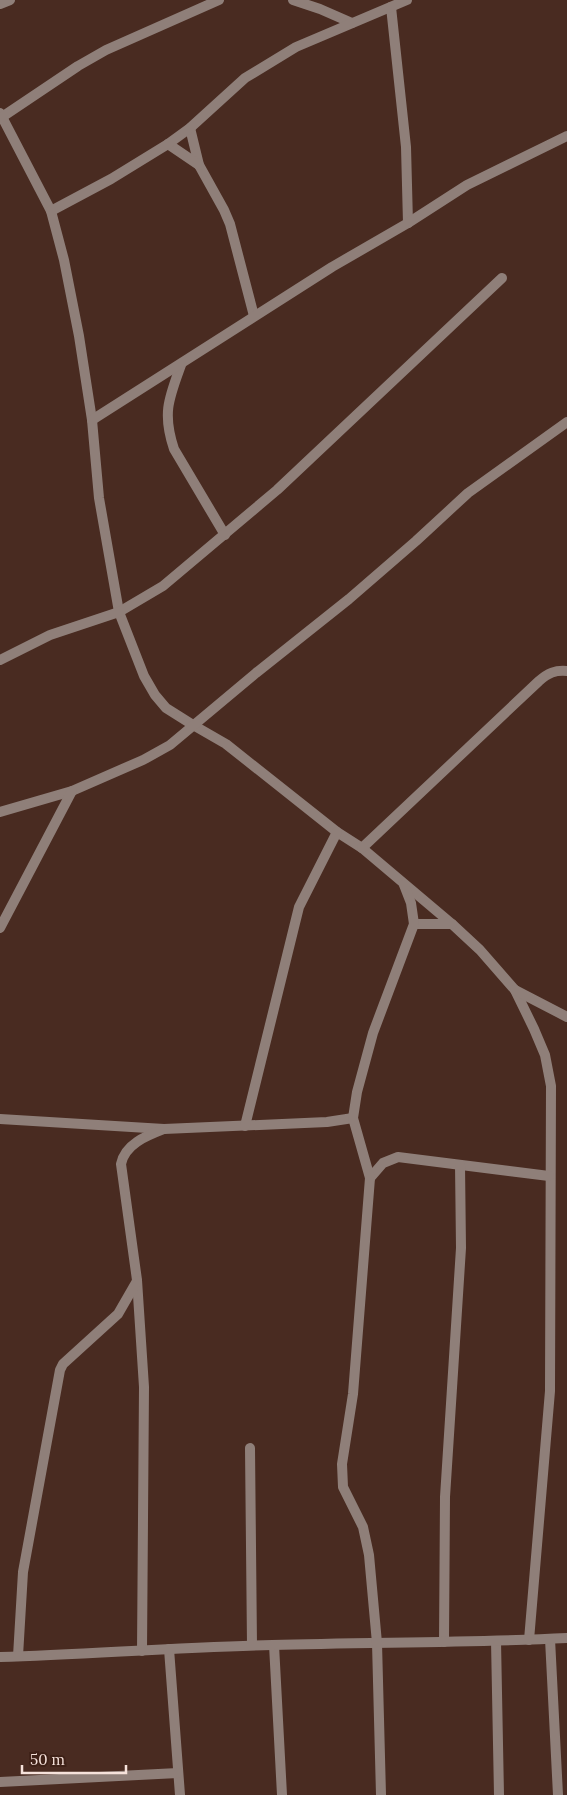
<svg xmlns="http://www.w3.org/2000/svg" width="567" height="1795" font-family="Lora,serif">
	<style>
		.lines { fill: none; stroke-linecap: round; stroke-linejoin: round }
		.street { stroke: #8f7f79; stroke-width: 10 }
	</style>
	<rect width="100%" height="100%" fill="#492b21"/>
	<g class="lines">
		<g class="street">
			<path d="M293,0L320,9L352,23"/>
			<path d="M0,4L10,0"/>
			<path d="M391,7L406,147L408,223"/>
			<path d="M0,113L51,211L64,260L79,336L92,420L99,498L119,612L144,676L155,695L166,708L193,725L226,744L337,832L362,848L452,924L480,950L515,990L534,1029L545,1055L551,1086L550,1391L529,1640"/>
			<path d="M2,117L78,66L106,50L219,0"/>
			<path d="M190,128L199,165L224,210L230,224L254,316"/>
			<path d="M168,144L199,165"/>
			<path d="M51,211L111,179L168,144L190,128L245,78L296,47L407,0"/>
			<path d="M181,365C169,398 162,413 174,449L225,535"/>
			<path d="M92,420L332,267L408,223L467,185L567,136"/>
			<path d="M0,660L50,635L119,612L163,586L277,490L502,278"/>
			<path d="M0,812L72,791L143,760L170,745L256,673L349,599L416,541L468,493L567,422"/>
			<path d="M362,848L539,681C548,673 555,670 567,671"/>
			<path d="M414,924H452"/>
			<path d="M0,928L72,791"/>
			<path d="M515,990L567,1017"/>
			<path d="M0,1119L164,1129L327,1122L353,1118"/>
			<path d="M245,1126L299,907L337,832"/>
			<path d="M370,1178L383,1163L398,1157L549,1176"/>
			<path d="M250,1448L252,1645"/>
			<path d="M550,1639L558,1795"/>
			<path d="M496,1641L499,1795"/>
			<path d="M444,1642L445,1497L461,1248L460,1165"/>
			<path d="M274,1645L282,1795"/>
			<path d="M169,1649L180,1795"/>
			<path d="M142,1651L144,1387L137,1280L121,1164C125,1144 146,1136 164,1129"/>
			<path d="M18,1656L23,1572L60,1370L63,1364L118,1314L137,1281"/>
			<path d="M0,1657C91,1654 181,1647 272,1645C370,1642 469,1643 567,1638"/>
			<path d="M0,1782L178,1773"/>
			<path d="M381,1795L377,1643L369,1555L363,1527L343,1487L342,1464L353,1394L370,1178L353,1118L357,1092L373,1033L414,924L411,903L404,885"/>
		</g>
	</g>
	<path d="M22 1765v8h104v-8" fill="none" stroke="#f6e2db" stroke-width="2.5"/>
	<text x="30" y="1765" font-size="15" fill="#f6e2db" stroke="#3e2117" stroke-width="4" paint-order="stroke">50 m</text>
</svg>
